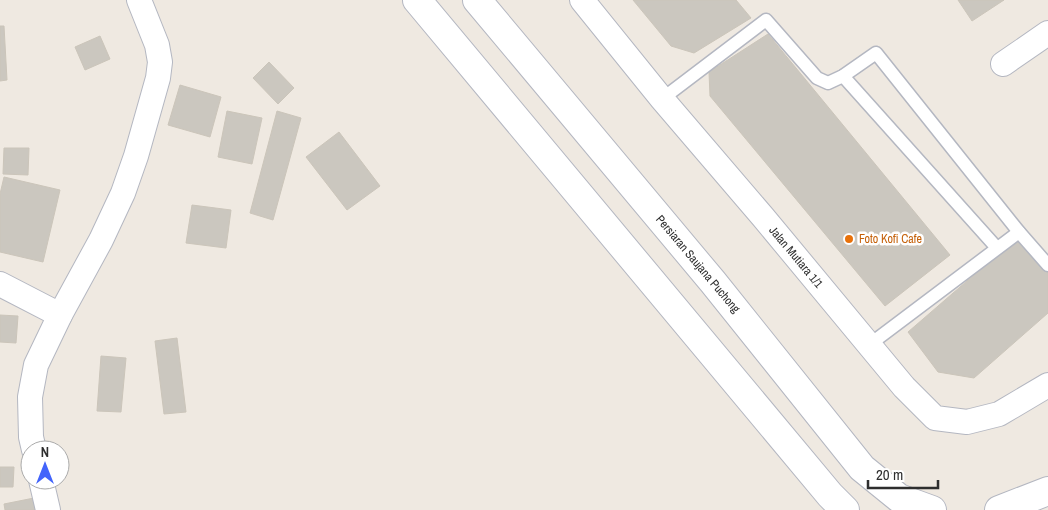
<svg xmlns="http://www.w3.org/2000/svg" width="1048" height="510" font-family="'Archivo Narrow',sans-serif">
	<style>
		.building { fill: #cbc7bf; stroke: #cbc5ba }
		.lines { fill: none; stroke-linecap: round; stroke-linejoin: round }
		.lane-casing { stroke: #b4b7c1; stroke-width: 15 }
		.street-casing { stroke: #b4b7c1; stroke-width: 26 }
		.secondary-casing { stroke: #b4b7c1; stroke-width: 30 }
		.lane { stroke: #fff; stroke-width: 12 }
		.street { stroke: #fff; stroke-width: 24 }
		.secondary { stroke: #fff; stroke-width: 28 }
		.food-dot { fill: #e8710a; stroke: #fff; stroke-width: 2 }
		.labels { text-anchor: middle; stroke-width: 5; stroke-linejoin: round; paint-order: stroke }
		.food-label { font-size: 12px; fill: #c56008; stroke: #fff; text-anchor: start }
		.street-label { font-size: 12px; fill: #2e2e2e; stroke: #fff }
	</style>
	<rect width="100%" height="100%" fill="#efe9e1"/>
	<g class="building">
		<path d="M633,0H736L751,18L694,53L671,46Z"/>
		<path d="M958,0H1004L972,21Z"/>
		<path d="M0,26H4L7,80L0,81Z"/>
		<path d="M768,34L950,255L885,306L710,96L709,72Z"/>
		<path d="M100,36L110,59L85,70L75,47Z"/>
		<path d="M269,62L294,88L278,104L253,78Z"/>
		<path d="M180,85L221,97L210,137L168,125Z"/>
		<path d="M227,111L262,118L252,164L218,157Z"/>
		<path d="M277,111L301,118L273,220L250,213Z"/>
		<path d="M339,132L380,186L347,210L306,157Z"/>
		<path d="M4,148H29L28,175L3,174Z"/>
		<path d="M4,177L60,190L43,262L0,252V194Z"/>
		<path d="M192,205L231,210L226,248L186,243Z"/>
		<path d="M1019,236L1048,270V313L974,378L938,372L908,332Z"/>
		<path d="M0,315L18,316L16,343L0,342Z"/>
		<path d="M177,338L186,412L164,414L155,341Z"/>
		<path d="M101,356L126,358L121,412L97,411Z"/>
		<path d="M0,467H14L13,487H0Z"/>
		<path d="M34,498L36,510H5L4,504Z"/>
	</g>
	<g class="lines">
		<defs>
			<g id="lane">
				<path d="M843,76L997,248"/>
				<path d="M662,99L766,20L817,78L828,83L843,76L876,53L1019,232L1048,265"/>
				<path d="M869,345L1019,232"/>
			</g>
			<g id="street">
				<path d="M582,0L662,99L763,217L904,387L935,418L967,422L999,414L1048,385"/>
				<path d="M1003,64L1048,33"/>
				<path d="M0,284L60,315"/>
				<path d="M34,450L31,437L30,397L36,365L60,315L101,240L123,193L136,156L158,78L160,62L157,45L139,0"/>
				<path d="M41,480L48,510"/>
			</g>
			<g id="secondary">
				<path d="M417,0L830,495L845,510"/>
				<path d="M477,0L713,282L862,468L899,498L932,510"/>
				<path d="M999,510L1048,491"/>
			</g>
		</defs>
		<use href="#lane" class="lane-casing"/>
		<use href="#street" class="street-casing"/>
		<use href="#secondary" class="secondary-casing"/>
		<use href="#lane" class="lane"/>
		<use href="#street" class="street"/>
		<use href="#secondary" class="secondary"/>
	</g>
	<circle class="food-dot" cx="849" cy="239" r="5"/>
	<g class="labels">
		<g class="food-label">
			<text x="859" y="243">Foto Kofi Cafe</text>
		</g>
		<g class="street-label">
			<text transform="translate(796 257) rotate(50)" y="4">Jalan Mutiara 1/1</text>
			<text transform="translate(698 264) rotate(50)" y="4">Persiaran Saujana Puchong</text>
		</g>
	</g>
	<g transform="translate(45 465)"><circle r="24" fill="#ffffff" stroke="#ababab"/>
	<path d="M0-4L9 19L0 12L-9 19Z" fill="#4264fb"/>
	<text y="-8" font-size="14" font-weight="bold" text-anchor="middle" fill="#2e2e2e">N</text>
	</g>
	<path d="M868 480v8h70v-8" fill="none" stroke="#2e2e2e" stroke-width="2.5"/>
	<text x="876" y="480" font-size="15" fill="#2e2e2e" stroke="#ffffff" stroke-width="4" paint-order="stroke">20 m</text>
</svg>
